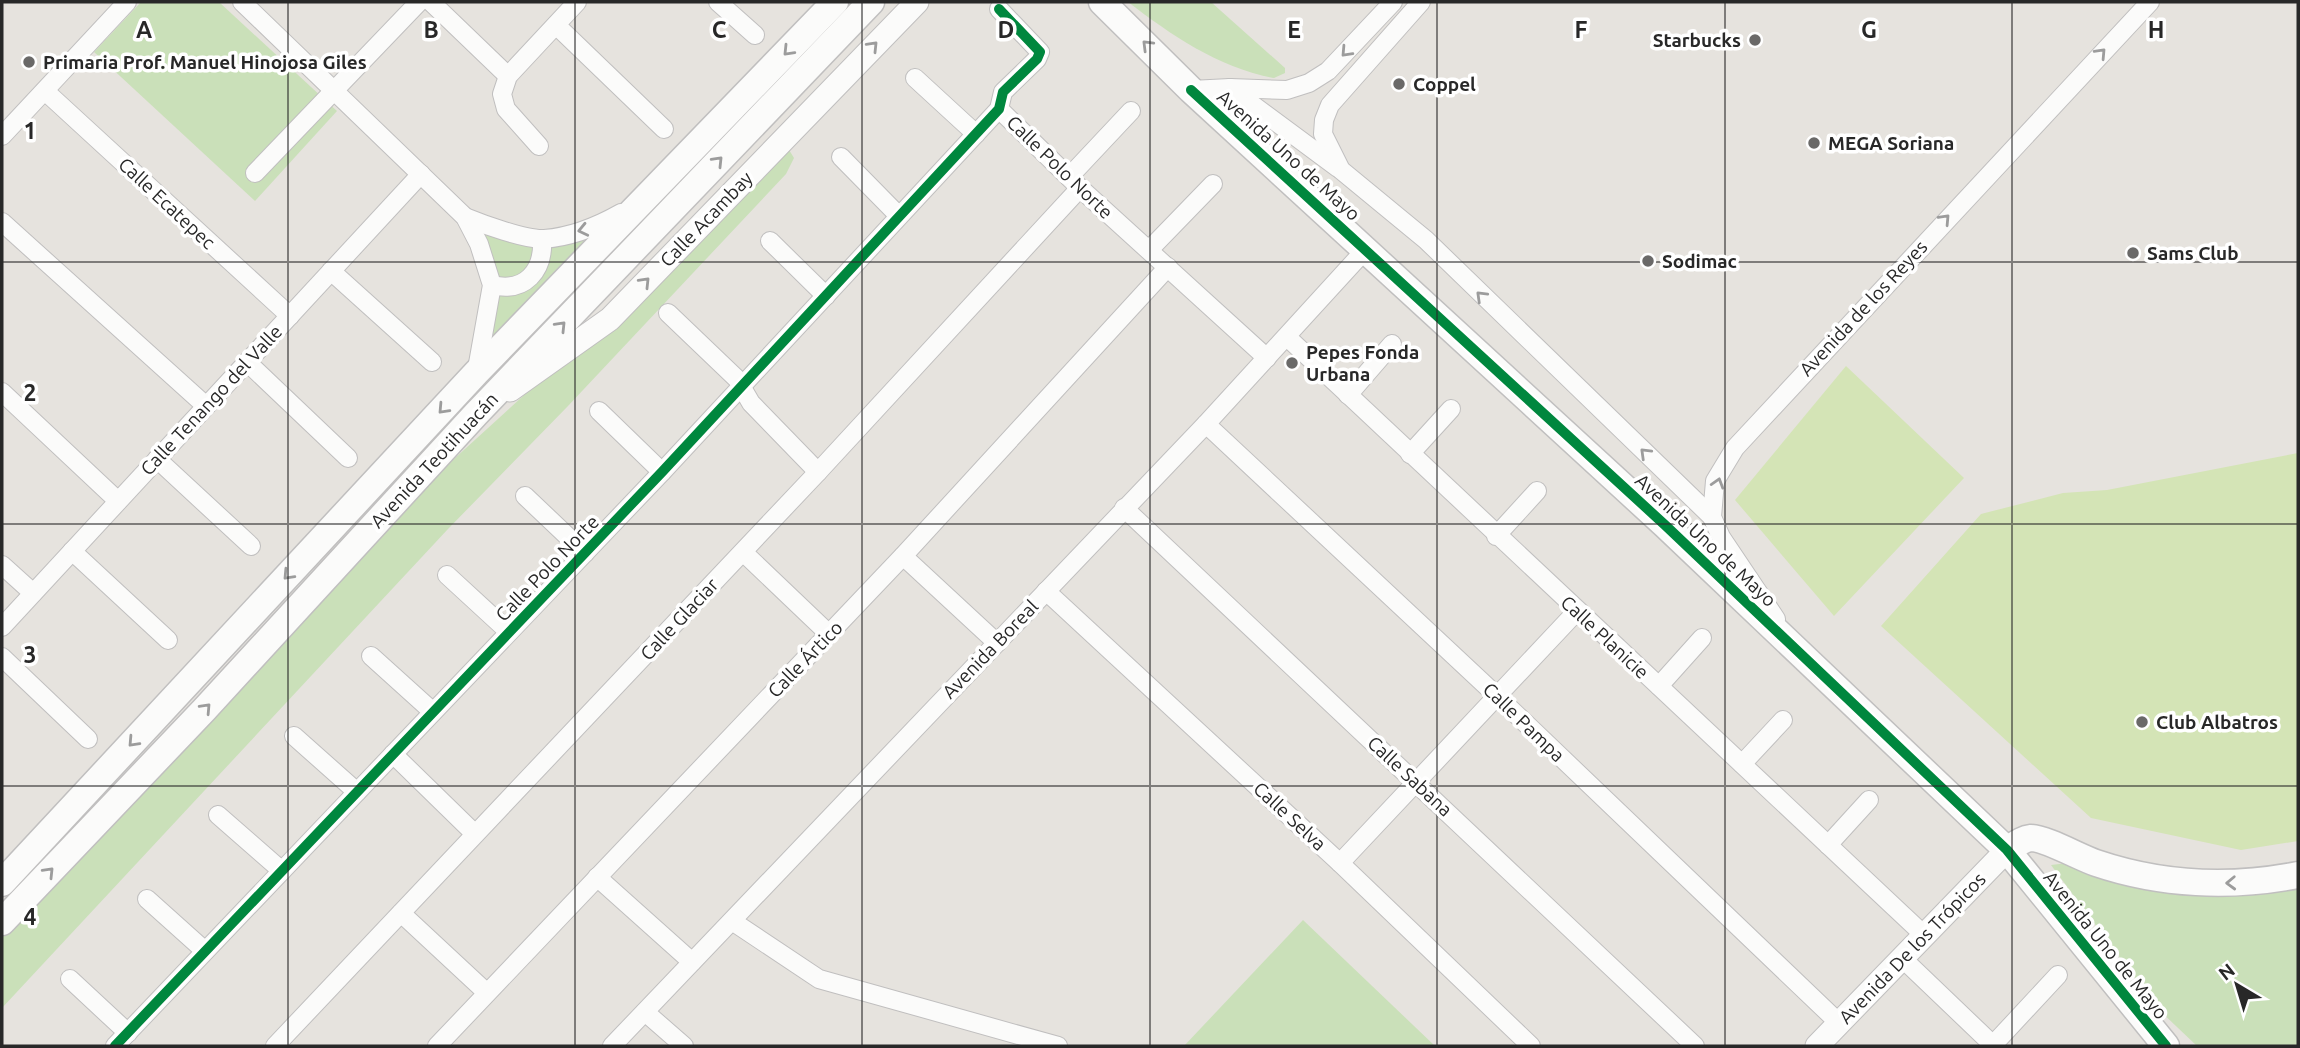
<svg xmlns="http://www.w3.org/2000/svg" width="2300" height="1048" font-family="Ubuntu,sans-serif">
	<style>
		.green { fill: #cae0b9 }
		.pitch { fill: #d4e4b6 }
		.lines { fill: none; stroke-linecap: round; stroke-linejoin: round }
		.minor-casing { stroke: #c0bfbf; stroke-width: 20 }
		.tertiary-casing { stroke: #c0bfbf; stroke-width: 25 }
		.secondary-casing { stroke: #c0bfbf; stroke-width: 29 }
		.minor { stroke: #fbfbfa; stroke-width: 18 }
		.tertiary { stroke: #fbfbfa; stroke-width: 23 }
		.secondary { stroke: #fbfbfa; stroke-width: 26 }
		.cycleway-casing { stroke: #fff; stroke-width: 15 }
		.cycleway { stroke: #00873e; stroke-width: 10 }
		.oneway { stroke: #9c9c9c }
		.grid { fill: none; stroke: #282828; stroke-width: 2; stroke-opacity: 0.55 }
		.poi-dot { fill: #6a6968; stroke: #fff; stroke-width: 2.5 }
		.labels { text-anchor: middle; stroke-width: 7; stroke-linejoin: round; paint-order: stroke }
		.poi-label { font-size: 19px; font-weight: bold; fill: #282828; stroke: #fff; text-anchor: start }
		.street-label { font-size: 19px; fill: #282828; stroke: #fff }
		.grid-label { font-size: 23px; text-anchor: middle; font-weight: bold; fill: #282828; stroke: #fff; stroke-width: 7; stroke-linejoin: round; paint-order: stroke }
	</style>
	<rect width="100%" height="100%" fill="#e6e3de"/>
	<g class="green">
		<path d="M141,2H219L337,111L255,201L94,52Z"/>
		<path d="M1128,2H1211L1285,68V73L1274,78C1219,68 1171,35 1128,2Z"/>
		<path d="M786,145L794,158L786,174L568,406L448,529L2,1008V935L387,520L534,386Z"/>
		<path d="M485,233L535,244L536,253L523,278L495,279L483,235Z"/>
		<path d="M594,236L490,355L494,288L513,290L545,245Z"/>
		<path d="M2076,862L2298,881V1046H2197L2157,1008L2051,865Z"/>
		<path d="M1303,920L1435,1046H1184Z"/>
	</g>
	<g class="pitch">
		<path d="M1846,366L1964,478L1834,616L1735,500Z"/>
		<path d="M2298,453V841L2241,850L2091,818L1881,626L1981,514L2063,493L2107,490Z"/>
	</g>
	<g class="lines">
		<defs>
			<g id="minor">
				<path d="M242,2L465,217L479,244L492,285L477,369"/>
				<path d="M431,2L508,76"/>
				<path d="M718,2L755,35"/>
				<path d="M1421,2L1330,105L1324,120L1323,134L1341,170L1426,240L1712,517"/>
				<path d="M556,25L664,129"/>
				<path d="M915,78L976,134"/>
				<path d="M1230,88L1338,168"/>
				<path d="M1191,90L1230,88L1287,90L1309,83L1328,71L1393,2"/>
				<path d="M45,91L290,316"/>
				<path d="M999,109L1080,188L1267,358"/>
				<path d="M2,136L127,2"/>
				<path d="M539,146L506,109L502,94L508,76L577,2"/>
				<path d="M841,157L899,216"/>
				<path d="M255,173L419,2"/>
				<path d="M1069,177L1131,111"/>
				<path d="M465,217C482,224 526,240 544,239C570,237 598,226 621,213"/>
				<path d="M2,222L206,406"/>
				<path d="M770,241L826,296"/>
				<path d="M1149,250L1213,184"/>
				<path d="M331,271L432,362"/>
				<path d="M492,285C525,293 544,271 542,239"/>
				<path d="M668,313L737,379L751,403L818,472"/>
				<path d="M1287,337L1924,935"/>
				<path d="M247,362L348,458"/>
				<path d="M2,392L118,501"/>
				<path d="M1348,395L1392,344"/>
				<path d="M599,411L662,472"/>
				<path d="M1206,424L1497,696L1839,1023"/>
				<path d="M1410,454L1451,409"/>
				<path d="M157,459L251,546"/>
				<path d="M525,496L585,553"/>
				<path d="M1124,508L1695,1046"/>
				<path d="M1496,536L1537,491"/>
				<path d="M72,551L168,640"/>
				<path d="M743,552L829,634"/>
				<path d="M903,556L997,643"/>
				<path d="M2,565L33,593"/>
				<path d="M447,575L509,632"/>
				<path d="M1046,591L1340,863L1531,1046"/>
				<path d="M1776,619L1721,537L1712,517L1715,481L1735,448L2150,2"/>
				<path d="M2,627L421,174"/>
				<path d="M371,656L433,712"/>
				<path d="M2,657L88,739"/>
				<path d="M1659,686L1702,638"/>
				<path d="M294,736L357,792"/>
				<path d="M393,754L475,834"/>
				<path d="M1742,764L1783,720"/>
				<path d="M218,815L282,871"/>
				<path d="M1828,845L1869,800"/>
				<path d="M1340,863L1577,611"/>
				<path d="M597,877L692,962"/>
				<path d="M147,899L205,951"/>
				<path d="M401,913L486,992"/>
				<path d="M732,921L819,979L1058,1046"/>
				<path d="M1902,958L1994,1046"/>
				<path d="M70,979L128,1033"/>
				<path d="M645,1012L684,1046"/>
				<path d="M115,1046L662,472L999,109L1003,92L1037,59L1040,52L999,9"/>
				<path d="M275,1046L818,472L1080,188"/>
				<path d="M437,1046L903,556L1168,267"/>
				<path d="M612,1046L1206,424L1366,249"/>
				<path d="M1992,1046L2058,975"/>
			</g>
			<g id="tertiary">
				<path d="M510,390L610,319L917,2"/>
				<path d="M1817,1046L2007,850"/>
			</g>
			<g id="secondary">
				<path d="M1102,2L1191,90L1665,525L2007,850L2166,1046"/>
				<path d="M2007,850C2015,845 2022,839 2031,838C2045,838 2081,858 2096,863C2161,885 2231,888 2298,875"/>
				<path d="M2,883L476,373L835,2"/>
				<path d="M2,922L204,710L476,414L871,2"/>
			</g>
		</defs>
		<use href="#minor" class="minor-casing"/>
		<use href="#tertiary" class="tertiary-casing"/>
		<use href="#secondary" class="secondary-casing"/>
		<use href="#minor" class="minor"/>
		<use href="#tertiary" class="tertiary"/>
		<use href="#secondary" class="secondary"/>
		<defs>
			<g id="cycleway">
				<path d="M1191,90L1665,525L2007,850L2166,1046"/>
				<path d="M115,1046L662,472L999,109L1003,92L1037,59L1040,52L999,9"/>
			</g>
		</defs>
		<use href="#cycleway" class="cycleway-casing"/>
		<use href="#cycleway" class="cycleway"/>
	</g>
	<defs><path id="oneway-chevron" d="M-2-3.5L2.5 0L-2 3.5" fill="none" stroke-width="1.6" stroke-linecap="round" stroke-linejoin="round" transform="scale(1.75)"/></defs>
	<g class="oneway">
		<use href="#oneway-chevron" transform="translate(1147 45) rotate(-135)"/>
		<use href="#oneway-chevron" transform="translate(873 46) rotate(-46)"/>
		<use href="#oneway-chevron" transform="translate(788 51) rotate(134)"/>
		<use href="#oneway-chevron" transform="translate(1346 52) rotate(133)"/>
		<use href="#oneway-chevron" transform="translate(2101 53) rotate(-47)"/>
		<use href="#oneway-chevron" transform="translate(718 161) rotate(-46)"/>
		<use href="#oneway-chevron" transform="translate(1945 219) rotate(-47)"/>
		<use href="#oneway-chevron" transform="translate(583 230) rotate(167)"/>
		<use href="#oneway-chevron" transform="translate(645 282) rotate(-46)"/>
		<use href="#oneway-chevron" transform="translate(1481 296) rotate(-136)"/>
		<use href="#oneway-chevron" transform="translate(561 326) rotate(-46)"/>
		<use href="#oneway-chevron" transform="translate(443 409) rotate(133)"/>
		<use href="#oneway-chevron" transform="translate(1645 453) rotate(-136)"/>
		<use href="#oneway-chevron" transform="translate(1718 483) rotate(-73)"/>
		<use href="#oneway-chevron" transform="translate(288 575) rotate(133)"/>
		<use href="#oneway-chevron" transform="translate(206 708) rotate(-47)"/>
		<use href="#oneway-chevron" transform="translate(133 742) rotate(133)"/>
		<use href="#oneway-chevron" transform="translate(49 872) rotate(-46)"/>
		<use href="#oneway-chevron" transform="translate(2231 883) rotate(178)"/>
	</g>
	<path class="grid" d="M288,2V1046M575,2V1046M862,2V1046M1150,2V1046M1437,2V1046M1725,2V1046M2012,2V1046M2,262H2298M2,524H2298M2,786H2298"/>
	<g class="poi-dot">
		<circle cx="1755" cy="40" r="7"/>
		<circle cx="29" cy="62" r="7"/>
		<circle cx="1399" cy="84" r="7"/>
		<circle cx="1814" cy="143" r="7"/>
		<circle cx="2133" cy="253" r="7"/>
		<circle cx="1648" cy="261" r="7"/>
		<circle cx="1292" cy="363" r="7"/>
		<circle cx="2142" cy="722" r="7"/>
	</g>
	<g class="labels">
		<g class="poi-label">
			<text x="1741" y="47" text-anchor="end">Starbucks</text>
			<text x="43" y="69">Primaria Prof. Manuel Hinojosa Giles</text>
			<text x="1413" y="91">Coppel</text>
			<text x="1828" y="150">MEGA Soriana</text>
			<text x="2147" y="260">Sams Club</text>
			<text x="1662" y="268">Sodimac</text>
			<text x="1306" y="359">Pepes Fonda<tspan x="1306" dy="22">Urbana</tspan></text>
			<text x="2156" y="729">Club Albatros</text>
		</g>
		<g class="street-label">
			<text transform="translate(1289 155) rotate(42)" y="7">Avenida Uno de Mayo</text>
			<text transform="translate(1060 167) rotate(44)" y="7">Calle Polo Norte</text>
			<text transform="translate(167 203) rotate(43)" y="7">Calle Ecatepec</text>
			<text transform="translate(706 219) rotate(-46)" y="7">Calle Acambay</text>
			<text transform="translate(1863 308) rotate(-47)" y="7">Avenida de los Reyes</text>
			<text transform="translate(211 400) rotate(-47)" y="7">Calle Tenango del Valle</text>
			<text transform="translate(434 460) rotate(-47)" y="7">Avenida Teotihuacán</text>
			<text transform="translate(1706 540) rotate(43)" y="7">Avenida Uno de Mayo</text>
			<text transform="translate(547 568) rotate(-46)" y="7">Calle Polo Norte</text>
			<text transform="translate(679 619) rotate(-47)" y="7">Calle Glaciar</text>
			<text transform="translate(1605 637) rotate(43)" y="7">Calle Planicie</text>
			<text transform="translate(990 649) rotate(-46)" y="7">Avenida Boreal</text>
			<text transform="translate(805 659) rotate(-46)" y="7">Calle Ártico</text>
			<text transform="translate(1524 722) rotate(44)" y="7">Calle Pampa</text>
			<text transform="translate(1410 776) rotate(43)" y="7">Calle Sabana</text>
			<text transform="translate(1290 816) rotate(43)" y="7">Calle Selva</text>
			<text transform="translate(2106 945) rotate(51)" y="7">Avenida Uno de Mayo</text>
			<text transform="translate(1912 948) rotate(-46)" y="7">Avenida De los Trópicos</text>
		</g>
	</g>
	<g class="grid-label">
		<text x="144" y="38">A</text>
		<text x="431" y="38">B</text>
		<text x="719" y="38">C</text>
		<text x="1006" y="38">D</text>
		<text x="1294" y="38">E</text>
		<text x="1581" y="38">F</text>
		<text x="1869" y="38">G</text>
		<text x="2156" y="38">H</text>
		<text x="30" y="139">1</text>
		<text x="30" y="401">2</text>
		<text x="30" y="663">3</text>
		<text x="30" y="925">4</text>
	</g>
	<rect width="2300" height="1048" fill="none" stroke="#282828" stroke-width="7"/>
	<g transform="translate(2237 985) rotate(322)" stroke="#ffffff" stroke-width="5" paint-order="stroke">
	<path d="M0-5L12 26L0 18L-12 26Z" fill="#282828"/>
	<text y="-10" font-size="19" font-weight="bold" text-anchor="middle" fill="#282828">N</text>
	</g>
</svg>
